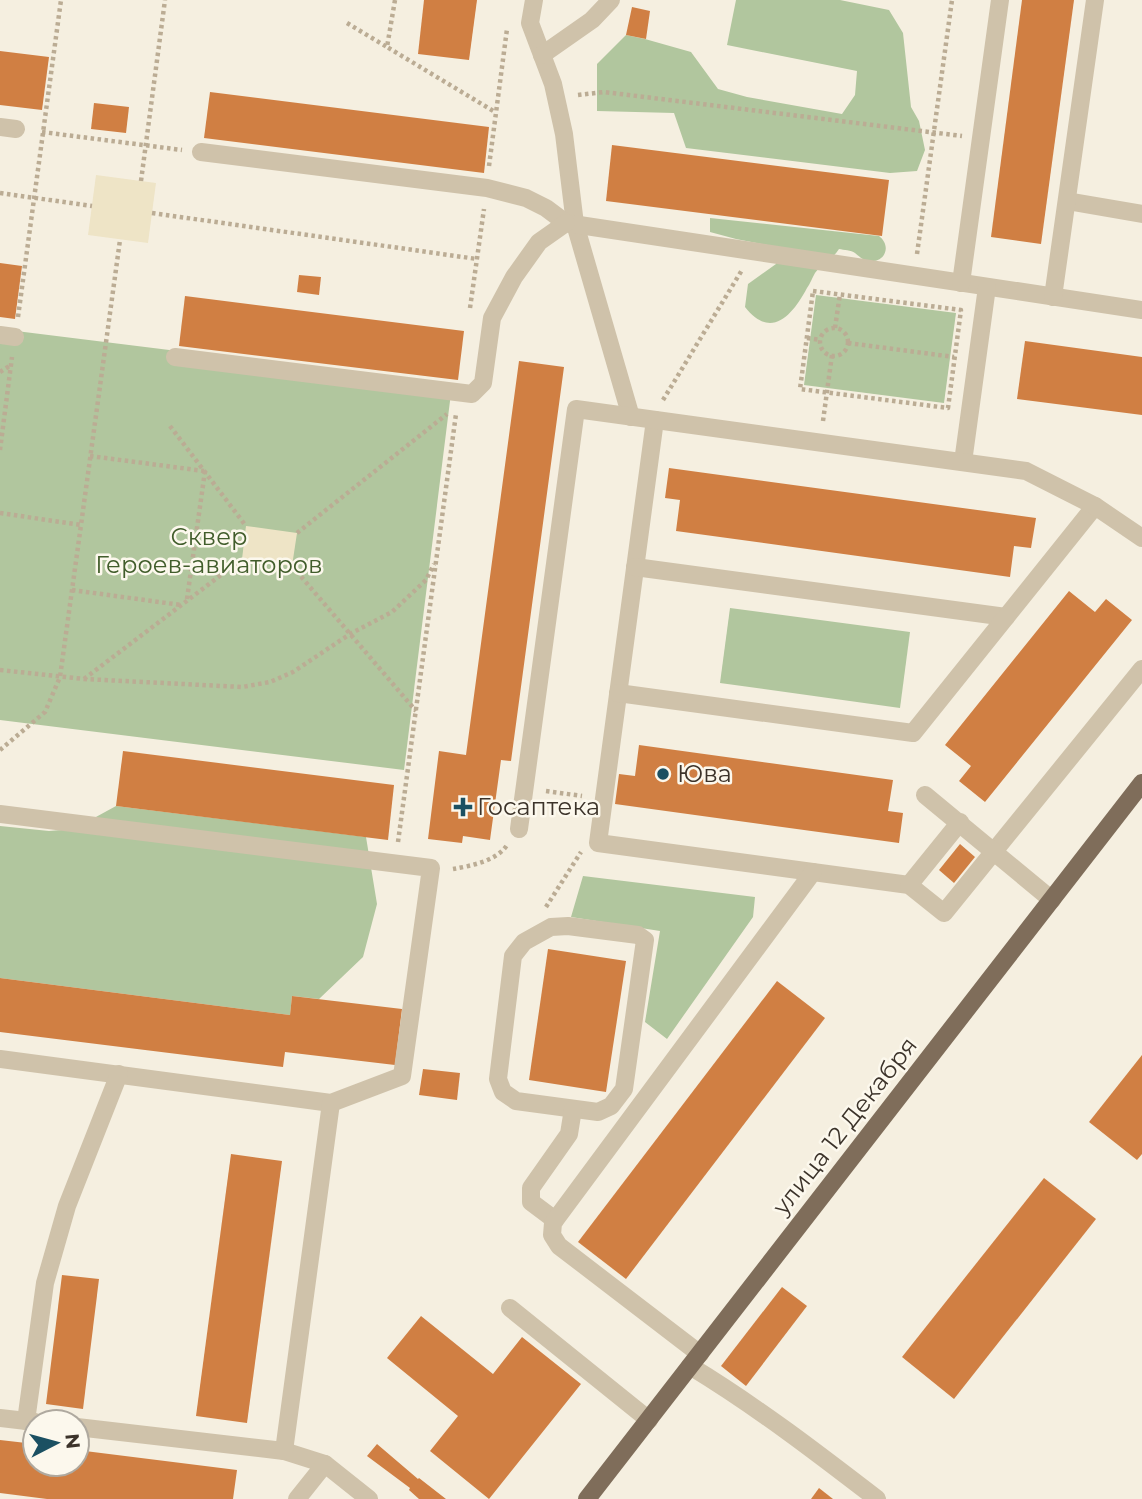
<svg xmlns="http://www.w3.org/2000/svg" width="1142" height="1499" font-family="Montserrat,sans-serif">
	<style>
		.green { fill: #b1c69e }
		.plaza { fill: #eee4c6 }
		.building { fill: #d07f43 }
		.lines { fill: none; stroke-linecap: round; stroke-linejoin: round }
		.path { stroke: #bbac94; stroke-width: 4.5; stroke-dasharray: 3.5 3.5; stroke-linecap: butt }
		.minor { stroke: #cfc2aa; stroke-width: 18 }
		.major { stroke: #7f6d5a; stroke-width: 18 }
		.poi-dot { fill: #1b5062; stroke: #fcf8ed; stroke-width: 2.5 }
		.labels { text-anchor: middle; stroke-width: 5; stroke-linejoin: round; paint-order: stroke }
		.park-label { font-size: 24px; fill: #415d2b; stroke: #fcf8ed }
		.poi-label { font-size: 24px; fill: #3c332a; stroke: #fcf8ed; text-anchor: start }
		.street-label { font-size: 24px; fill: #3c332a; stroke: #fcf8ed }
	</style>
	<rect width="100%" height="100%" fill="#f5efe0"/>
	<g class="green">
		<path d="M736,0H840L889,10L903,33L911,107L919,121L925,150L917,171L890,173L686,148L674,113L597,111V64L626,35L645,39L691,52L718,89L747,97L842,114L855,95L857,71L727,45Z"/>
		<path d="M710,218L879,236C892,246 885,263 869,261C863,261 859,256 855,253C851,250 844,250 839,249C832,260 822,264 815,273C812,278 810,284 807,288C792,316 771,340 745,307L748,284L776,264L777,247L736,239L710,232Z"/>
		<path d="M816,295L956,313L944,403L804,385Z"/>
		<path d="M0,329L452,385L404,770L0,720Z"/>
		<path d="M730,608L910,632L900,708L720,683Z"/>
		<path d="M116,806L366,837L377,904L363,957L319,999L292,996L290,1015L0,978V826L49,831L74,829Z"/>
		<path d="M583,876L755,897L753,917L667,1039L645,1022L660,931L571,917Z"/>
	</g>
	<g class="plaza">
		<path d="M96,175L156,183L148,243L88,235Z"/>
		<path d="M246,526L297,533L292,566L242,559Z"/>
	</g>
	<g class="building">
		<path d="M424,0H477L469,60L418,54Z"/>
		<path d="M1022,0H1074L1041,244L991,237Z"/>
		<path d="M632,7L650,11L646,39L626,35Z"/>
		<path d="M0,51L49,57L42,110L0,105Z"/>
		<path d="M210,92L489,127L484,173L204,138Z"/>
		<path d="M94,103L129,107L126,133L91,129Z"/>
		<path d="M612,145L889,180L882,236L606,201Z"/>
		<path d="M0,263L22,266L15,319L0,317Z"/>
		<path d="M299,275L321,277L319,295L297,292Z"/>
		<path d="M185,296L464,331L458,380L179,346Z"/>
		<path d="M1025,341L1142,357V415L1017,399Z"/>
		<path d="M519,361L564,367L511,761L501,760L490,840L463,836L462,843L428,839L439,751L466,755Z"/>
		<path d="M669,468L1036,518L1031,548L1014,546L1010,577L676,531L680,500L665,498Z"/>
		<path d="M1069,591L1095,612L1106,599L1132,620L985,802L959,781L971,766L945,745Z"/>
		<path d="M639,745L893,780L888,811L903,813L899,843L615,804L619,774L635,776Z"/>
		<path d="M123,751L394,785L388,840L116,806Z"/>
		<path d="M960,844L975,857L954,883L939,870Z"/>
		<path d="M548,949L626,961L606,1092L529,1080Z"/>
		<path d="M0,978L290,1015L292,996L402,1009L395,1065L285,1052L283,1067L0,1032Z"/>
		<path d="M777,981L825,1018L626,1279L578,1242Z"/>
		<path d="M1142,1055V1154L1137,1160L1089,1122Z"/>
		<path d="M423,1069L460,1073L457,1100L419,1095Z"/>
		<path d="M231,1154L282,1161L247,1423L196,1416Z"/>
		<path d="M1044,1178L1096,1219L954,1399L902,1357Z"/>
		<path d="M62,1275L99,1279L83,1409L46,1404Z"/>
		<path d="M782,1287L807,1306L746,1386L721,1366Z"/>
		<path d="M421,1316L493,1374L522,1337L581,1384L489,1499L430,1451L458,1416L387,1358Z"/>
		<path d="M0,1440L35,1444V1464H77V1450L237,1470L233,1499H47L0,1493Z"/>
		<path d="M377,1444L418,1479L419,1478L446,1499H419L409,1490L410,1488L367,1456Z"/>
		<path d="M819,1488L833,1499H811Z"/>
	</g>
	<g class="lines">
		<g class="path">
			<path d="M395,0L387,47L495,112"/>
			<path d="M347,23L387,47"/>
			<path d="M578,95L604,92L962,136"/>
			<path d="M42,132L182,150"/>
			<path d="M489,166L507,29"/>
			<path d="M141,181L165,0"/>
			<path d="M0,193L92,206"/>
			<path d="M152,213L477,259"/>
			<path d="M917,254L952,0"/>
			<path d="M813,291L961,310L948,408L800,389Z"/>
			<path d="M470,308L484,209"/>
			<path d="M18,317L61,0"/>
			<path d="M835,328L840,294"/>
			<circle cx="834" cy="342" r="14"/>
			<path d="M807,338L820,340"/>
			<path d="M848,343L954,357"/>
			<path d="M0,372L11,365"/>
			<path d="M663,400L742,270"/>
			<path d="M823,421L832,355"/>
			<path d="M170,426L246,526"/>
			<path d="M0,450L12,357"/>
			<path d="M90,456L204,471"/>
			<path d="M0,513L81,525L120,240"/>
			<path d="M297,533L447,414"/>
			<path d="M196,537L244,543"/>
			<path d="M292,566L416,711"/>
			<path d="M72,590L181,605"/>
			<path d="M187,599L205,471"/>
			<path d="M0,670L84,679L242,687L270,682L293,672L350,634L392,612L426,580L434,564"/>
			<path d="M84,679L242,559"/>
			<path d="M0,750L45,712L60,677L81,525"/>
			<path d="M546,791L582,796"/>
			<path d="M398,842L456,414"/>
			<path d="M453,869C470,866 497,861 507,845"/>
			<path d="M546,907L581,852"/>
		</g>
		<g class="minor">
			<path d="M534,0L530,23L553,84L564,134L575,224L631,417"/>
			<path d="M542,55L592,20L611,0"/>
			<path d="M0,127L16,129"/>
			<path d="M201,152L487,188L526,198L546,208L566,223L1142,310"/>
			<path d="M1067,201L1142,214"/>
			<path d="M961,283L1000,0"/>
			<path d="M1053,297L1095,0"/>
			<path d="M0,335L15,337"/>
			<path d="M175,357L472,394L483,383L492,318L514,277L539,242L566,223"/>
			<path d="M655,420L598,843L909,885L944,913L1142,669"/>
			<path d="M963,462L987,287"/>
			<path d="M635,567L1006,617"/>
			<path d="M618,693L913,733L1095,506"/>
			<path d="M925,795L1052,900"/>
			<path d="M0,814L431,868L402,1076L331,1103L0,1059"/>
			<path d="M519,829L576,409L1026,471L1095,506L1142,538"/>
			<path d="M909,885L960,822"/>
			<path d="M568,926L638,935L645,940L624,1089L611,1106L598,1112L516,1101L503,1092L498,1079L513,956L524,942L551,927Z"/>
			<path d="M555,1220L531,1202V1188L569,1134L573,1109"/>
			<path d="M510,1308L649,1420"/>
			<path d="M700,1354L559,1246L552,1235L553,1223L813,872"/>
			<path d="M690,1366C756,1406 816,1452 877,1499"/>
			<path d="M0,1418L35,1422"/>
			<path d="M26,1421L45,1283L67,1206L119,1074"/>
			<path d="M77,1427L284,1451L325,1464L369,1499"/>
			<path d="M284,1451L331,1103"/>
			<path d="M297,1499L325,1464"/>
		</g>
		<path class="major" d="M587,1499L1142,783"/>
	</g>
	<g class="poi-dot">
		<circle cx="663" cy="774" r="7"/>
		<path d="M459.5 796.5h7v7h7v7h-7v7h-7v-7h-7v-7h7z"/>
	</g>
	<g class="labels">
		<g class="park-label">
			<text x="209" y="545">Сквер<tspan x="209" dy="28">Героев-авиаторов</tspan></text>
		</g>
		<g class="poi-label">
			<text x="677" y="782">Юва</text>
			<text x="477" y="815">Госаптека</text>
		</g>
		<g class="street-label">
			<text transform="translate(845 1126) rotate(-52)" y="8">улица 12 Декабря</text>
		</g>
	</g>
	<g transform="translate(56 1443) rotate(84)"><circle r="33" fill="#fcf8ed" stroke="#afa99f" stroke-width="2"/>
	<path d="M0-5L12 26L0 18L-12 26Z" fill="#1b5062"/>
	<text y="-10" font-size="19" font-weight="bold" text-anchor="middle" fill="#3c332a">N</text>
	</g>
</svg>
